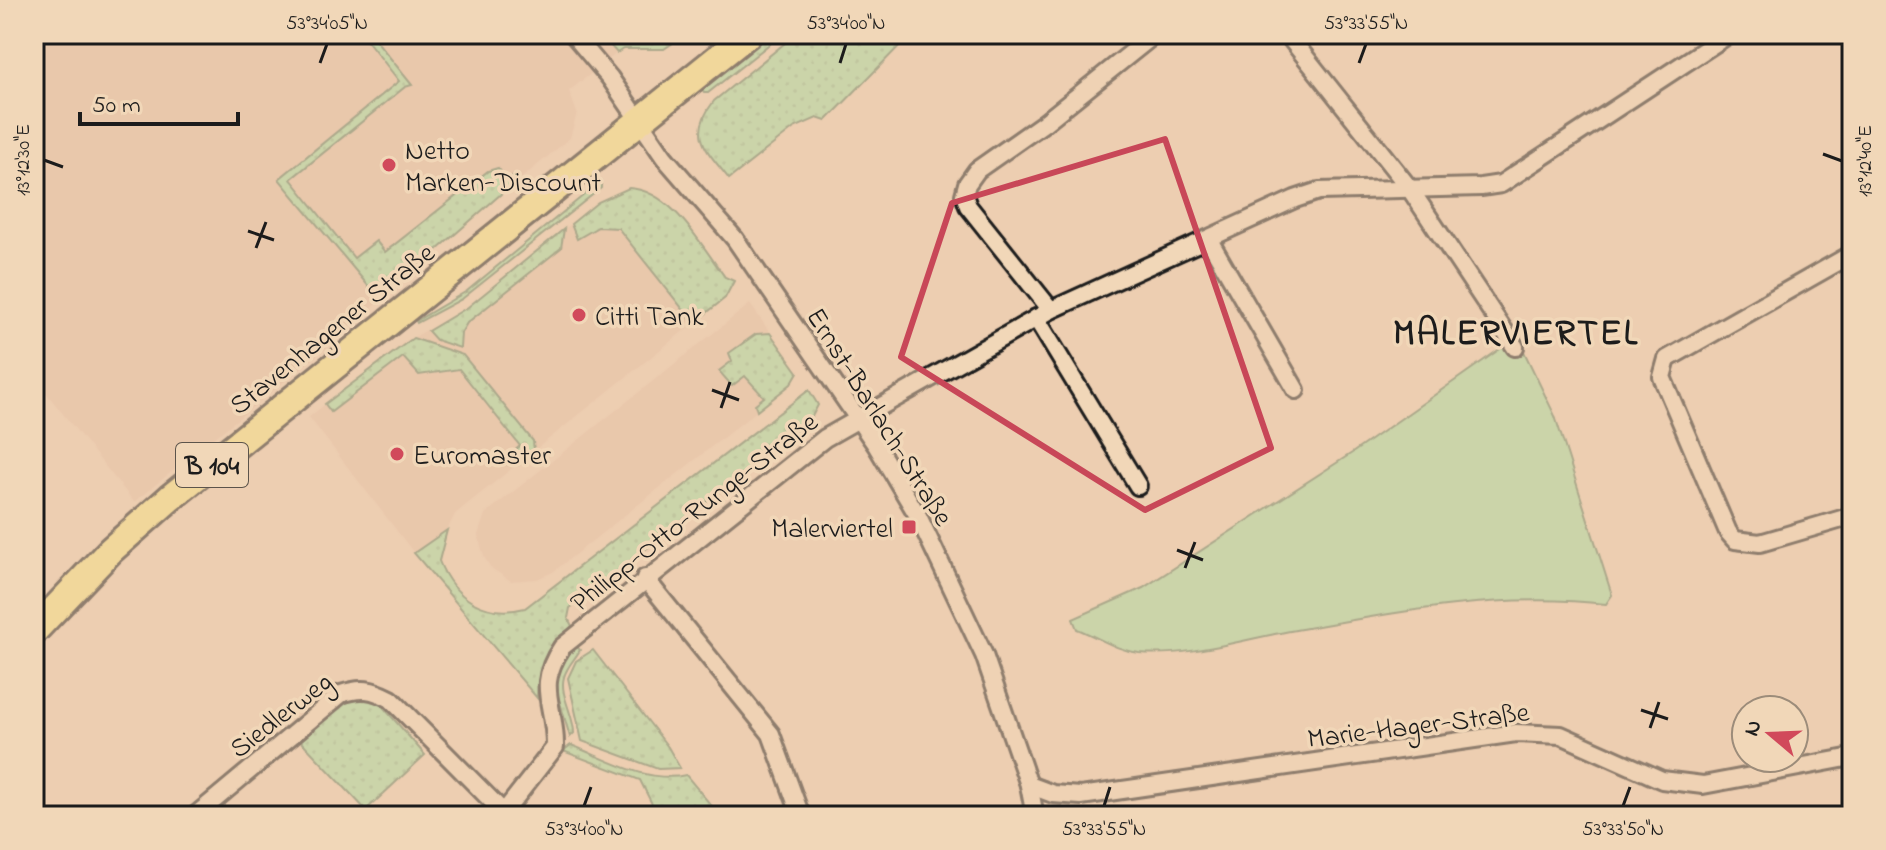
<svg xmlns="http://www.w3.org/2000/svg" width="1886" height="850" font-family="'Indie Flower',sans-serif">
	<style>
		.built { fill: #e5c0a5 }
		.grass { fill: url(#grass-dots); stroke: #5f7c5e; stroke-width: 2 }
		.park { fill: #a2dba0; stroke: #5f7c5e; stroke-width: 2 }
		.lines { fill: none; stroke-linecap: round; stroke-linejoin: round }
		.minor-casing { stroke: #1c1c1c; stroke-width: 22 }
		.primary-casing { stroke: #1c1c1c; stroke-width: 32 }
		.minor { stroke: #f1d7b8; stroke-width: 16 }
		.primary { stroke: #f7e281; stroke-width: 26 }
		.marked { fill: none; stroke: #c84758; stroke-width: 6; stroke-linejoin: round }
		.ticks { fill: none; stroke: #1c1c1c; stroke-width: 3 }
		.poi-dot { fill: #d1495b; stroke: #f1d7b8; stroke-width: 3 }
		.labels { text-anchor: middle; stroke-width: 7; stroke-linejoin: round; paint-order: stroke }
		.shield { fill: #f1d7b8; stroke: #5c544b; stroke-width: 2 }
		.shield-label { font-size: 26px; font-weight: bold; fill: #1c1c1c }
		.poi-label { font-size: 28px; fill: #1c1c1c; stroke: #f1d7b8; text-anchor: start }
		.street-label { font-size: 28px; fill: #1c1c1c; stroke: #f1d7b8 }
		.district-label { font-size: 36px; font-weight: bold; letter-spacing: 2px; fill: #1c1c1c; stroke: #f1d7b8 }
		.neatline { fill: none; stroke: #1c1c1c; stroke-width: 3 }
		.ticks-label { font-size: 20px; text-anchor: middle; fill: #1c1c1c }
	</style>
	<defs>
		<pattern id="grass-dots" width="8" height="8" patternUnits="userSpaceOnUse" patternTransform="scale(2)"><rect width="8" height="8" fill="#a2dba0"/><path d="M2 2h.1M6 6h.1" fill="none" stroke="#8bbb89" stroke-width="1.8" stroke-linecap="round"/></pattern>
	</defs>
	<rect width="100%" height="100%" fill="#edceb1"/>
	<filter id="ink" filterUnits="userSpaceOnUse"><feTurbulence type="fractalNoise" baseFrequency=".0125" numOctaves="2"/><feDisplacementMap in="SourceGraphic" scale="16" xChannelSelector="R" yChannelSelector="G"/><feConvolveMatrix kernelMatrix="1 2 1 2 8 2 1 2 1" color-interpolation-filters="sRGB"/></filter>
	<g filter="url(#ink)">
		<g class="built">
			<path d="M34,34H600L617,53L569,91L577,113L570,138L410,271L350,329L134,502L47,394L34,403Z"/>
			<path d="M629,188L644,189L660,197L725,277L732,279L725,298L455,514L447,530L414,553L309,417L402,344L468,307L598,202Z"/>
			<path d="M750,304L798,372L791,384L553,572L537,579L511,581L491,568L484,557L478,535L485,514Z"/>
		</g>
		<g class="grass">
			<path d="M362,34H371L412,85L405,87L291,179L354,258L376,241L385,252L488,171L498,168L508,180L513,176L518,179L380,300L279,179L399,81Z"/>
			<path d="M600,34H686L664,49H623L617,53Z"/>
			<path d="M767,34H782L708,93H704L701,89Z"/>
			<path d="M796,34H911L826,121L817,118L794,128L729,179C707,150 687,136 714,101Z"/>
			<path d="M601,181V188L462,299L417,323L416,321L467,291Z"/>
			<path d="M629,188C673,191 700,244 725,277L734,281L725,298L694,323L618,228L598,227L577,239L571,224L598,202Z"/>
			<path d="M564,229L561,248L467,323L461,333L460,348L436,340L428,331L468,307Z"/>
			<path d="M770,333L798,372L791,384L757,411L755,404L764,397L745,376L732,386L719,371L732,361L729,353L756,334Z"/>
			<path d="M413,338L463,355L533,441L534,452L518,465L504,464L502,462L520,446L459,369L419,375L403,357L331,412L325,404Z"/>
			<path d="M809,390L818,405L809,422L570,608L568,618L572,626C548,648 537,665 537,698L414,553L447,530L439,561C454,599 486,618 525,608Z"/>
			<path d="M575,644L580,650C575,659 567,666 564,677C559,694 574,715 574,733L570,737L555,685L560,662Z"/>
			<path d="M593,650L668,747L680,768L658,769L582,741L568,678L576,661Z"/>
			<path d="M359,696L378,701L425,755L366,810L300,740L349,699Z"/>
			<path d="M571,745C607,759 647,784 686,775L720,816H658L640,780L563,751Z"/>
		</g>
		<path class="park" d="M1517,337L1555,416L1612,595L1606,604C1499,591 1390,613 1285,632C1238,641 1187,657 1139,653C1116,650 1098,637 1077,629L1073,619L1143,588L1352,453Z"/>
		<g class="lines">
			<defs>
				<g id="minor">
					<path d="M573,34L610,78L664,157L735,239L876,445L918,516L984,655L1029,785L1035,816"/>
					<path d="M1287,34L1410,189L1515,347"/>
					<path d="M1209,240L1296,390"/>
					<path d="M1852,254L1667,359L1662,377L1728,532L1735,540L1760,543L1852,516"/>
					<path d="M1051,310L968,206L964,195L967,184L977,170L1044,123L1155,34"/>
					<path d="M1036,318L1138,486"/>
					<path d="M645,578L771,734L801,816"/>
					<path d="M1029,785L1053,794L1081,796L1516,733L1561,735L1662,780L1703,785L1852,757"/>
					<path d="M195,816L341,694C361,687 372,689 391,699L504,813"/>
					<path d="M501,816L555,747C556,705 534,688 562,647L825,438L1051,310L1295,199L1319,191L1481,187L1501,184L1729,34"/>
				</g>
				<path id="primary" d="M34,631L111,550L170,498L748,34"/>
			</defs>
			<use href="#minor" class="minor-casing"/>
			<use href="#primary" class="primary-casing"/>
			<use href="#minor" class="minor"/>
			<use href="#primary" class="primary"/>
		</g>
	</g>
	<path d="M0 0H1886V850H0ZM1165,139L1271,448L1145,510L901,357L952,203Z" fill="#edceb1" fill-opacity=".55" fill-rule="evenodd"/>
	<path class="marked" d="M1165,139L1271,448L1145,510L901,357L952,203Z"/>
	<path class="ticks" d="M320,63L327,44M840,63L846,44M1359,63L1366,44M1823,154L1842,161M44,160L63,167M248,231L274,240M256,248L266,222M712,390L739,400M721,408L730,382M1177,550L1203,560M1185,568L1195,542M1641,710L1668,719M1650,728L1659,702M584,806L591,787M1104,806L1110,787M1623,806L1630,787"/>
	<g class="poi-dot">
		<circle cx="389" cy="165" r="8"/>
		<circle cx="579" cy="315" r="8"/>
		<circle cx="397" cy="454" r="8"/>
		<rect x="901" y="519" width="16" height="16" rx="4"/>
	</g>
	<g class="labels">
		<rect class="shield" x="176" y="443" width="72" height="44" rx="6"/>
		<g class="shield-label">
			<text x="212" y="474">B 104</text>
		</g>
		<g class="poi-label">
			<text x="405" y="159">Netto<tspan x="405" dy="32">Marken-Discount</tspan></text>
			<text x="595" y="325">Citti Tank</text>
			<text x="413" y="464">Euromaster</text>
			<text x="893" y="537" text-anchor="end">Malerviertel</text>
		</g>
		<g class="street-label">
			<text transform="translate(331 328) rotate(-39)" y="10">Stavenhagener Straße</text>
			<text transform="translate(881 416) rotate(58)" y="10">Ernst-Barlach-Straße</text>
			<text transform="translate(693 511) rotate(-38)" y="10">Philipp-Otto-Runge-Straße</text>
			<text transform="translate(280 714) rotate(-38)" y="10">Siedlerweg</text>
			<text transform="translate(1418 724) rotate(-7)" y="10">Marie-Hager-Straße</text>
		</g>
		<g class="district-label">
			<text x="1516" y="344">MALERVIERTEL</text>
		</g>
	</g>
	<rect width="1886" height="850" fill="none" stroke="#f1d7b8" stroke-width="88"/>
	<g transform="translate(1770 734) rotate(289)"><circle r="38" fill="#f1d7b8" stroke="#9c8c7a" stroke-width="2"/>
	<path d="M0-6L14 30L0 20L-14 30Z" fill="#d1495b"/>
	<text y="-12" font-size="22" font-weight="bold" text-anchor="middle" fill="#1c1c1c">N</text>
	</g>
	<path d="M80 112v12h158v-12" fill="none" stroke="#1c1c1c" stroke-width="4"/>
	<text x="92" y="112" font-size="24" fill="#1c1c1c" stroke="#f1d7b8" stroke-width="6" paint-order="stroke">50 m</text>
	<rect x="44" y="44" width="1798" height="762" class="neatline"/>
	<g class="ticks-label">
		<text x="327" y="29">53°34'05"N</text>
		<text x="846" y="29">53°34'00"N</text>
		<text x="1366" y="29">53°33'55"N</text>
		<text transform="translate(22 160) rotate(-90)" y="7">13°12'30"E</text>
		<text transform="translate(1864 161) rotate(-90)" y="7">13°12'40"E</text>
		<text x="584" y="835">53°34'00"N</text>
		<text x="1104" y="835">53°33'55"N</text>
		<text x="1623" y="835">53°33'50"N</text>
	</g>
</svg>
